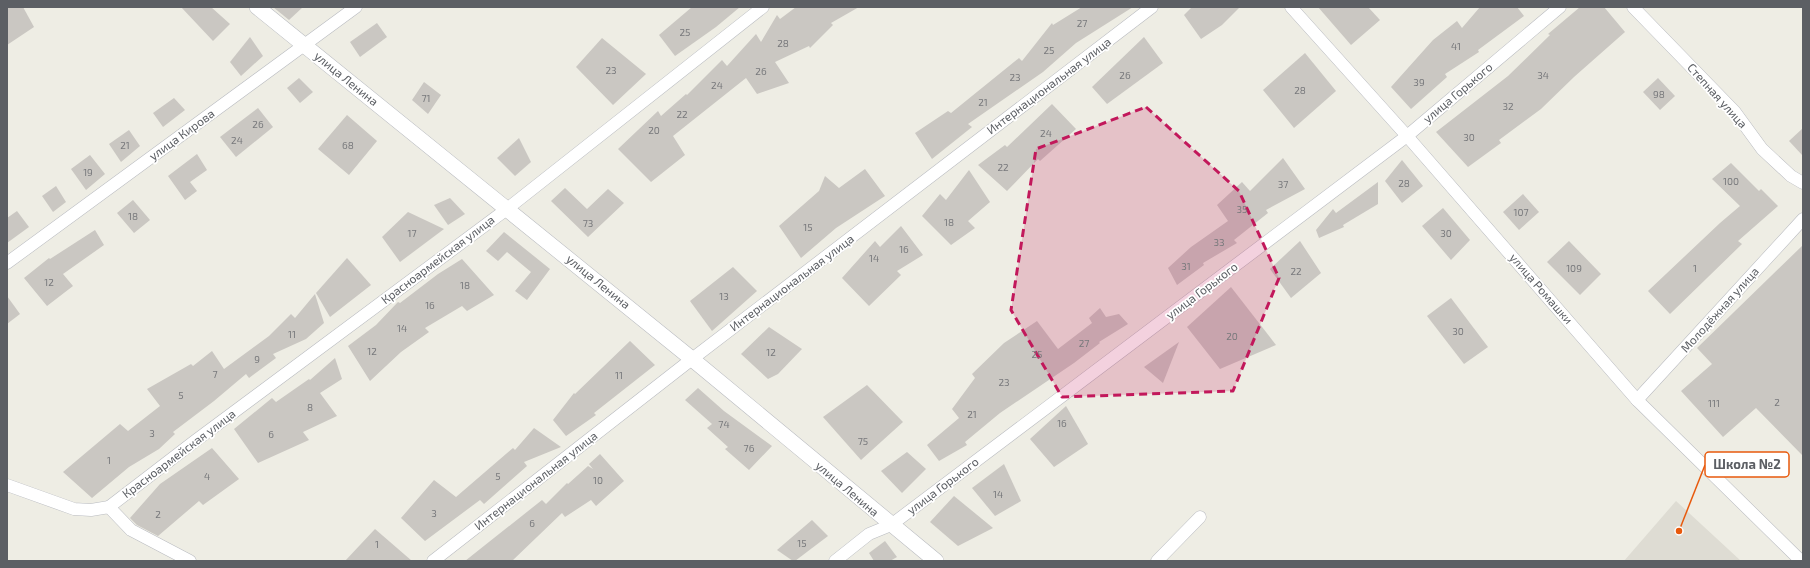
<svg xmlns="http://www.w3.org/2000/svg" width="1810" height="568" font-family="'Exo 2',sans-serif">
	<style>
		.education { fill: #dedcd3 }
		.building { fill: #cac7c2 }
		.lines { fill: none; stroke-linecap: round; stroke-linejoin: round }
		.minor-casing { stroke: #b9bbc0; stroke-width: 13 }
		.tertiary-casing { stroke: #b9bbc0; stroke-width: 16 }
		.minor { stroke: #fff; stroke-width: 12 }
		.tertiary { stroke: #fff; stroke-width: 15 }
		.marked { fill: #c2185b; fill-opacity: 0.2; stroke: #c2185b; stroke-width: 3; stroke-dasharray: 8 5; stroke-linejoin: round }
		.labels { text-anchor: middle; stroke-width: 3.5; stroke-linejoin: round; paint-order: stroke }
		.number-label { font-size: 10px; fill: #78797c }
		.street-label { font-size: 12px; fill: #5c5f64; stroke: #fff }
		.leader { fill: none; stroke: #e8590c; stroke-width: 1.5 }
		.callout-dot { fill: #e8590c; stroke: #fff; stroke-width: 1.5 }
		.callout { fill: #fff; stroke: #e8590c; stroke-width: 1.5 }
		.callout-label { font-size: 13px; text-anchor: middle; font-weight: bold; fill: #5c5f64 }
	</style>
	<rect width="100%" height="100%" fill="#eeede4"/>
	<path class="education" d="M1676,501L1741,561H1624Z"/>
	<g class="building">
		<path d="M7,7H23L34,27L7,45Z"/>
		<path d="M181,7H211L230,24L213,41Z"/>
		<path d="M273,7H303L289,20Z"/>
		<path d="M692,7H740L716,27L675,56L659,35Z"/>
		<path d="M796,7H859L831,23L833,25L810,48L809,46L775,62L789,83L757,94L746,78L673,136L685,155L651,182L618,149L658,111L661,116L686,94L687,95L722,60L727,66L756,34L761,42L777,15L780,19Z"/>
		<path d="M1082,7H1133L1076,43L1043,72L968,124L972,127L932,159L915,133L948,111L951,113L1019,58L1022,61L1052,23L1053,25Z"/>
		<path d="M1192,7H1240L1222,25L1201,39L1184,15Z"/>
		<path d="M1318,7H1368L1380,20L1351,45Z"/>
		<path d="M1480,7H1517L1524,16L1478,50L1479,52L1445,74L1447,77L1411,109L1391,87L1433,40L1457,21L1462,28Z"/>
		<path d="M1580,7H1604L1625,32L1574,77L1541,109L1499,140L1501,143L1468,167L1436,132L1508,76L1550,35L1548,34Z"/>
		<path d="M377,23L387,37L360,57L350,42Z"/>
		<path d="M250,37L263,56L241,76L230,62Z"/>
		<path d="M1144,37L1163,63L1107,104L1092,87Z"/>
		<path d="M602,38L646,74L613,105L576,67Z"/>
		<path d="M1305,53L1336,91L1294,128L1263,90Z"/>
		<path d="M299,78L313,92L300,103L287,88Z"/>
		<path d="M1658,78L1675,96L1660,110L1643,92Z"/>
		<path d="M424,82L441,95L428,114L412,100Z"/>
		<path d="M174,98L185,110L163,127L153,113Z"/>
		<path d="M1052,104L1076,129L1040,161L1038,159L1007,191L978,165L1005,145L1007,147Z"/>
		<path d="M258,108L273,127L236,157L220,137Z"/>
		<path d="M347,115L377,141L349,175L318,149Z"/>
		<path d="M1803,128V156L1789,141Z"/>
		<path d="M129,130L140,146L121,162L109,144Z"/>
		<path d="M519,138L531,162L515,176L497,158Z"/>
		<path d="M197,154L207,170L190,182L197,191L185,200L168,176Z"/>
		<path d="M90,155L105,174L86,190L71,169Z"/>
		<path d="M1283,158L1305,189L1266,210L1268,213L1234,240L1237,243L1203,263L1204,265L1177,285L1168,268L1191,247L1228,221L1217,205L1242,182L1250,191Z"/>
		<path d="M1402,160L1423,186L1402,203L1385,181Z"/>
		<path d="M1731,163L1759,191L1761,189L1778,206L1738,241L1742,244L1670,314L1648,291L1720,223L1740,206L1712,179Z"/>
		<path d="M865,169L885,196L836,228L801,258L779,226L819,191L825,176L839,188Z"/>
		<path d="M969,170L990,202L968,221L975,228L951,245L922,216L940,194L946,200Z"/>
		<path d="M1378,182V204L1343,225L1344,227L1319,238L1316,230L1333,209L1336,213Z"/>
		<path d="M56,186L66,202L53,212L42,196Z"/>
		<path d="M565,188L587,209L608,189L624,203L588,237L551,201Z"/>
		<path d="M1523,194L1539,212L1519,230L1503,212Z"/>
		<path d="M450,198L465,214L448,225L434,205Z"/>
		<path d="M133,200L150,220L134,233L117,213Z"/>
		<path d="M1443,208L1470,240L1451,260L1422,226Z"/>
		<path d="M17,211L29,227L7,243V218Z"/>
		<path d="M408,212L444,229L400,262L382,237Z"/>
		<path d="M901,226L923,255L897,271L901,275L869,306L842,278L875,241L880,247Z"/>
		<path d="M95,230L104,245L63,274L73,286L47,306L24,278L49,258L50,259Z"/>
		<path d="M504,232L550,269L527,300L515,291L531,272L507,252L498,261L486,251Z"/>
		<path d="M1300,241L1321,273L1291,298L1270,269Z"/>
		<path d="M1569,241L1601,274L1580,295L1547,262Z"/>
		<path d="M1803,245V456L1756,408L1723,437L1681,391L1712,364L1697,348Z"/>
		<path d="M347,258L371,285L330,317L316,293Z"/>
		<path d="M462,259L494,295L467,311L462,306L425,328L429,332L401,352L370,381L348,346L376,325L398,302L400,303L438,274Z"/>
		<path d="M733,267L757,291L712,331L690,301Z"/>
		<path d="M1231,287L1276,345L1220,369L1187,327Z"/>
		<path d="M315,294L324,323L306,339L273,354L276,358L249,378L246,374L214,401L173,432L175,434L159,449L129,467L92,498L63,472L120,424L128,431L160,406L147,389L191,364L193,366L212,351L224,369L269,336L291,314L295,318Z"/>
		<path d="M7,296L20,314L7,324Z"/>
		<path d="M1451,298L1488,347L1464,364L1427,316Z"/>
		<path d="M1100,308L1106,317L1119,314L1128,324L1099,342L1100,343L1074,363L1000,413L965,442L967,445L939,461L927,445L959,418L952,409L975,378L972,374L1004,343L1037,321L1058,349L1092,323L1089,318Z"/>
		<path d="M769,327L802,349L778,374L768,379L741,354Z"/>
		<path d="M630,341L655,365L594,413L596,415L566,436L553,420L574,393L575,394Z"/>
		<path d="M1179,342L1163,383L1144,367Z"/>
		<path d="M335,358L342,379L320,393L337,416L303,432L309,440L258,463L234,429L272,398L276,402L309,379L310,380Z"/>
		<path d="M867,385L903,422L861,460L823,417Z"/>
		<path d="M698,388L724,411L772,446L749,470L725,449L728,447L707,428L712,424L685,400Z"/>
		<path d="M1066,406L1088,444L1054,467L1030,439Z"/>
		<path d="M534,428L561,447L524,462L527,466L484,504L480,500L425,541L401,518L434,480L456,497L513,448L515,450Z"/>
		<path d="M212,448L239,479L203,505L199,501L158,536L137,525L130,518L160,484Z"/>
		<path d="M907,452L926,469L902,493L881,471Z"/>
		<path d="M600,454L624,481L596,506L591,500L565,517L562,513L512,561H465L542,500L546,504L567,483L568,484L588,466L593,469L589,464Z"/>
		<path d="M1004,464L1021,501L995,516L972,488Z"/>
		<path d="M954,496L993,528L958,546L930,522Z"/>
		<path d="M812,520L828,536L795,561H793L777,550Z"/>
		<path d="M375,529L412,561H345Z"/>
		<path d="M885,541L897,557L890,561H874L869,553Z"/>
	</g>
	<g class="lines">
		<defs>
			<g id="minor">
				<path d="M1291,7L1407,136L1637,400L1801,561"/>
				<path d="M1633,7L1735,112L1762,149L1791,176L1803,183"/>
				<path d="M7,263L356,7"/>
				<path d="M1637,400L1803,219"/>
				<path d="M7,485L74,509L91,510L109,507L131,530L190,561"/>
				<path d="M109,507L195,441L507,209L763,7"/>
				<path d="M433,561L692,359L1152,7"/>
				<path d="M835,561L869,534L891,525L1407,136L1560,7"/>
				<path d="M1157,561L1200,517"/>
			</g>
			<path id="tertiary" d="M257,7L692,359L936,561"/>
		</defs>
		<use href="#minor" class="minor-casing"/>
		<use href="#tertiary" class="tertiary-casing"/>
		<use href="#minor" class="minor"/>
		<use href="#tertiary" class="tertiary"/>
	</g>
	<path class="marked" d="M1146,107L1239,191L1279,278L1233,391L1062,397L1011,310L1036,149Z"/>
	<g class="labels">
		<g class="number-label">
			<text x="1082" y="27">27</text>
			<text x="685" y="36">25</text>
			<text x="783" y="47">28</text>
			<text x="1456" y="50">41</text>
			<text x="1049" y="54">25</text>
			<text x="611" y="74">23</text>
			<text x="761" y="75">26</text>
			<text x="1125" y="79">26</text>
			<text x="1543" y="79">34</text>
			<text x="1015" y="81">23</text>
			<text x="1419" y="86">39</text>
			<text x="717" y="89">24</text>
			<text x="1300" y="94">28</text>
			<text x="1659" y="98">98</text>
			<text x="426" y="102">71</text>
			<text x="983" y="106">21</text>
			<text x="1508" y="110">32</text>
			<text x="682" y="118">22</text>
			<text x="258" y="128">26</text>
			<text x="654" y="134">20</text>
			<text x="1046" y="137">24</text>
			<text x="1469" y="141">30</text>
			<text x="237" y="144">24</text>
			<text x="125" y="149">21</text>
			<text x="348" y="149">68</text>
			<text x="1003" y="171">22</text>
			<text x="88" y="176">19</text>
			<text x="1731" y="185">100</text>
			<text x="1404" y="187">28</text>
			<text x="1283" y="188">37</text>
			<text x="1242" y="213">35</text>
			<text x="1521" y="216">107</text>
			<text x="133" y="220">18</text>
			<text x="949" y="226">18</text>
			<text x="588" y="227">73</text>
			<text x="808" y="231">15</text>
			<text x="412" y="237">17</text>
			<text x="1446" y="237">30</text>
			<text x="1219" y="246">33</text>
			<text x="904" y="253">16</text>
			<text x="874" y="262">14</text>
			<text x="1186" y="270">31</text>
			<text x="1574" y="272">109</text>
			<text x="1695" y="272">1</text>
			<text x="1296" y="275">22</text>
			<text x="49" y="286">12</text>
			<text x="465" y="289">18</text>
			<text x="724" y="300">13</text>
			<text x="430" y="309">16</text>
			<text x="402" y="332">14</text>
			<text x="1458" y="335">30</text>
			<text x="292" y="338">11</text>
			<text x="1232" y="340">20</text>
			<text x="1084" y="347">27</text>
			<text x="372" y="355">12</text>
			<text x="771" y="356">12</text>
			<text x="1037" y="358">25</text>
			<text x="257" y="363">9</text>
			<text x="215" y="378">7</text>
			<text x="619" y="379">11</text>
			<text x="1004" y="386">23</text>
			<text x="181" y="399">5</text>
			<text x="1777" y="406">2</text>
			<text x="1714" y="407">111</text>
			<text x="310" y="411">8</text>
			<text x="972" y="418">21</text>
			<text x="1062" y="427">16</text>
			<text x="724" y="428">74</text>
			<text x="152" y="437">3</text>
			<text x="271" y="438">6</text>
			<text x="863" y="445">75</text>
			<text x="749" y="452">76</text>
			<text x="109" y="464">1</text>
			<text x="207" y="480">4</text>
			<text x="498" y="480">5</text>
			<text x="598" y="484">10</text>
			<text x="998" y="498">14</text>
			<text x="434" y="517">3</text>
			<text x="158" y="518">2</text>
			<text x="532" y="527">6</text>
			<text x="802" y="547">15</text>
			<text x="377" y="548">1</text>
		</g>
		<g class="street-label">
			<text transform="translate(346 79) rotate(39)" y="4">улица Ленина</text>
			<text transform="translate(1049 86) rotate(-37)" y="4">Интернациональная улица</text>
			<text transform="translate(1458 93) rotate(-40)" y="4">улица Горького</text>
			<text transform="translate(1717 96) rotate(48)" y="4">Степная улица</text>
			<text transform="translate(182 135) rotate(-36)" y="4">улица Кирова</text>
			<text transform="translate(438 260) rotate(-37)" y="4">Красноармейская улица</text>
			<text transform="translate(598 282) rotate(39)" y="4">улица Ленина</text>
			<text transform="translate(792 283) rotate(-37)" y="4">Интернациональная улица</text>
			<text transform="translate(1541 289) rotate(49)" y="4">улица Ромашки</text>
			<text transform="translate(1202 291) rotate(-37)" y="4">улица Горького</text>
			<text transform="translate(1720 310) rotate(-48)" y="4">Молодёжная улица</text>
			<text transform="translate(179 454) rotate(-37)" y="4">Красноармейская улица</text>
			<text transform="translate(536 481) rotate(-38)" y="4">Интернациональная улица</text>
			<text transform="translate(943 486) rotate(-37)" y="4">улица Горького</text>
			<text transform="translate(847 489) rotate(40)" y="4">улица Ленина</text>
		</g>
	</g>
	<path class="leader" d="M1679 531L1705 465"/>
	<circle class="callout-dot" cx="1679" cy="531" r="4"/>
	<rect class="callout" x="1705" y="452" width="84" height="25" rx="4"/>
	<g class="callout-label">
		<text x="1747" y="469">Школа №2</text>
	</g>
	<rect width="1810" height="568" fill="none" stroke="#5c5f64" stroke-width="16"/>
</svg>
